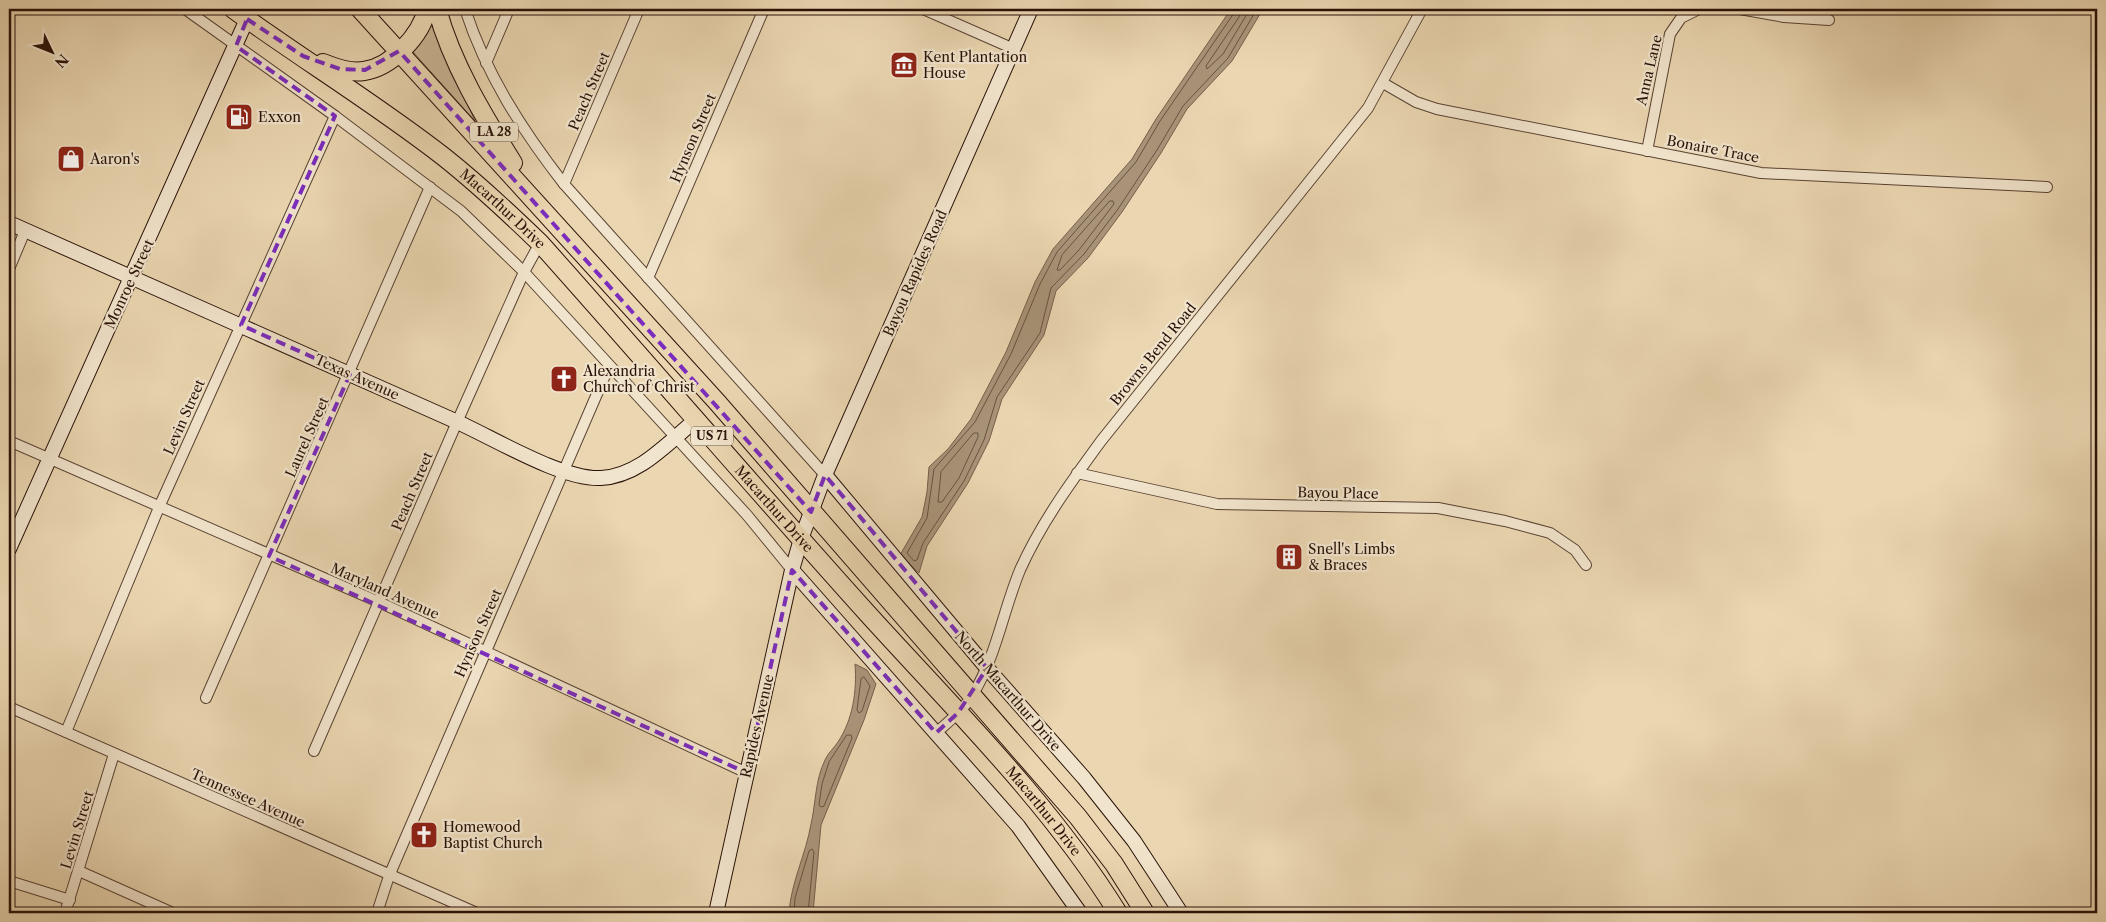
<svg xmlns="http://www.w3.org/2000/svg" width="2106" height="922" font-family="'Libre Caslon Text',serif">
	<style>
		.green { fill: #c9b594; stroke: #79634e }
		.water { fill: #a89378; stroke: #755f4b }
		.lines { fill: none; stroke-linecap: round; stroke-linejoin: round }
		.shore { stroke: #685240; stroke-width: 1 }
		.street-casing { stroke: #594232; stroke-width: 12 }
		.secondary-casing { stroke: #291108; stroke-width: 16 }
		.highway-casing { stroke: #291108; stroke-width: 20 }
		.street { stroke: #f1e4cc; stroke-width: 10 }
		.secondary { stroke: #f1e4cc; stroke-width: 14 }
		.highway { stroke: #ead6b1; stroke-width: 18 }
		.marked { fill: none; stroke: #7b2cbf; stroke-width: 4; stroke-dasharray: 10 6; stroke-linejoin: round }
		.labels { text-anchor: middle; stroke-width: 4.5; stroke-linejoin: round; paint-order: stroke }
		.shield { fill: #f1e4cc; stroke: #655043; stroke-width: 1 }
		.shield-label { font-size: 12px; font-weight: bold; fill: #291108 }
		.poi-label { font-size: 14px; fill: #291108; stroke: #f1e4cc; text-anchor: start }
		.street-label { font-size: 14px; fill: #291108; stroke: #f1e4cc }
	</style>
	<rect width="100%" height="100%" fill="#ead6b1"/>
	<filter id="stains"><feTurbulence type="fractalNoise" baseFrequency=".004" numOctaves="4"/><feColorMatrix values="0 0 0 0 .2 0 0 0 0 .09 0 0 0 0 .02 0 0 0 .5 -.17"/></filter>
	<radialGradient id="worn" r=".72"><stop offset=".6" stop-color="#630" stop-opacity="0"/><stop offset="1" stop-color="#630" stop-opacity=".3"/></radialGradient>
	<path class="green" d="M431,23L475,121L413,52Z"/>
	<g class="water">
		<path d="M1231,9H1263L1232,61L1187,109L1161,153L1122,212L1088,258L1056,291L1044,335L1002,399L989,441L968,483L927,546L919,573L900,555L922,517L927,492L929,467L948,449L971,419L1006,352L1035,282L1053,249L1132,159L1156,119Z"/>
		<path d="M855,664L867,670L876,684L864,720L821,825L813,913H789C791,882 806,854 811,824C816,803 815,780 825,760C828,753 834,748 838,742C853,719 857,691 855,664Z"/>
	</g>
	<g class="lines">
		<g class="shore">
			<path d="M1234,9V13L1160,121L1136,162L1057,252L1040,284L1011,354L975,422L934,469L927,518L907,553L914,561L917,560L923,543L964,481L984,440L997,397L1040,333L1051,288L1084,254L1118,209L1157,150L1183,106L1228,58L1257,9"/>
			<path d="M1241,9L1239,17L1206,66L1207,69L1223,54L1250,9"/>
			<path d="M1110,201H1113L1114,204L1079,250L1060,270H1057L1062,255Z"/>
			<path d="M974,433H978V437L959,478L942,502H938L941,472Z"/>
			<path d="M864,677L870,686L862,711L859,713L857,710L861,679Z"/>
			<path d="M847,735H851L852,738L824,806L821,807L819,805L822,784L829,762Z"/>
			<path d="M794,913L795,898L809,851L812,849L814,852L808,913"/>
		</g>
		<defs>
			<g id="street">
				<path d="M185,9L335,116L461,211L524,272L747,515L792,570"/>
				<path d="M465,9C486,74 522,130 564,184L825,475"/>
				<path d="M923,9L1014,49"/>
				<path d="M1740,9L1784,17L1829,20"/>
				<path d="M486,63L509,9"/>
				<path d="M1383,83L1416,102L1437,109L1761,173L2047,187"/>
				<path d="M1647,151L1670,34L1681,18L1699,9"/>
				<path d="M564,184L639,9"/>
				<path d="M9,269L25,231"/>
				<path d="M648,278L764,9"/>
				<path d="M9,441L379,602L747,773"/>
				<path d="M1077,473L1217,504L1438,508L1505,521L1550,533L1575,550L1586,565"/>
				<path d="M206,698L430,187"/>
				<path d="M9,707L477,913"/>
				<path d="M66,732L160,505L335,116"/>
				<path d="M936,733C949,721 964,710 973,694C996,657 1003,611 1020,570C1041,523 1071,482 1101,441L1368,108L1422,9"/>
				<path d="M314,751L457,422L524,272L540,243"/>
				<path d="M79,871L173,913"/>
				<path d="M9,881L70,900"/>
				<path d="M65,913L114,754"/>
				<path d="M377,913L389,876L609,366"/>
			</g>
			<g id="secondary">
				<path d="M9,223C157,289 305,354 453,420C492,437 561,480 601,478C640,476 668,442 697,419"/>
				<path d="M825,475L987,668L1084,778L1134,841L1181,913"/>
				<path d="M9,549L247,19"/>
				<path d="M792,570L1018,826L1080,913"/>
				<path d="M716,913L792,570L801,539L825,475L1031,9"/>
			</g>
			<g id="highway">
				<path id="s1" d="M233,9C302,59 376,104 444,157C478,184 509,213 540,243C650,366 757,491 867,613C954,709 1049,802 1118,913"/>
				<path d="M360,9L717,402L1024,755L1078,817L1114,864L1145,913"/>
				<path d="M437,9C452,64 483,115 513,163"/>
				<path d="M323,63C336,68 349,73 364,71C392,67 421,35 427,9"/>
			</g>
		</defs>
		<use href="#street" class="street-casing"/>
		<use href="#secondary" class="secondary-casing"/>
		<use href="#highway" class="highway-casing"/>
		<use href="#street" class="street"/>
		<use href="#secondary" class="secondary"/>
		<use href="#highway" class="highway"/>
	</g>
	<path class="marked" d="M247,19L303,56L340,69L365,70L399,51L811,512L825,475L904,569L987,668L958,713L936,733L792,570L747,773L269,556L350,374L241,325L335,116L236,46Z"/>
	<defs>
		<symbol id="museum-square" viewBox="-11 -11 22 22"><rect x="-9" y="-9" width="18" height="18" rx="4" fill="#8f2418" stroke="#f1e4cc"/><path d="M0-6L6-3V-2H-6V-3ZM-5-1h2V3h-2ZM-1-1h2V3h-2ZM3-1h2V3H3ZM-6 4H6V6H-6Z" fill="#fff"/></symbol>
		<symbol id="fuel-square" viewBox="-11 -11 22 22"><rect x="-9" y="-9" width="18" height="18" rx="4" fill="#8f2418" stroke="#f1e4cc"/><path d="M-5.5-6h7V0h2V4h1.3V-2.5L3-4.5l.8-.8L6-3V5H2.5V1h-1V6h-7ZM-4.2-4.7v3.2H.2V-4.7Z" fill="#fff"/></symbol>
		<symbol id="shop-square" viewBox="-11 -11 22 22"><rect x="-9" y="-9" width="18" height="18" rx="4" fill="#8f2418" stroke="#f1e4cc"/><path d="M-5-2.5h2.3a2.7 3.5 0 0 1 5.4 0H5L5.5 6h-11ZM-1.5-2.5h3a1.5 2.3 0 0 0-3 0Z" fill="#fff"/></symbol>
		<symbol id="church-square" viewBox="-11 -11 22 22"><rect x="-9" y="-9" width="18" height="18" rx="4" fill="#8f2418" stroke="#f1e4cc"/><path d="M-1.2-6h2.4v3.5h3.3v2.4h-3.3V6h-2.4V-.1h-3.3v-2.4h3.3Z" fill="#fff"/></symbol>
		<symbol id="building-square" viewBox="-11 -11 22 22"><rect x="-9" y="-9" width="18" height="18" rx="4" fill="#8f2418" stroke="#f1e4cc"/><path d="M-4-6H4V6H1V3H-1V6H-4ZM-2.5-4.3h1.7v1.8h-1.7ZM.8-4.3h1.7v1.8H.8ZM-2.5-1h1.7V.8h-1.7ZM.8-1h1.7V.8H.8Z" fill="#fff"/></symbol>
	</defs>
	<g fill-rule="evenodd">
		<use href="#museum-square" x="888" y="49" width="32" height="32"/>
		<use href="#fuel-square" x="223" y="101" width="32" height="32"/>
		<use href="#shop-square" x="55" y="143" width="32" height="32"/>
		<use href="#church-square" x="548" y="363" width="32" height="32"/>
		<use href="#building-square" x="1273" y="541" width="32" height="32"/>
		<use href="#church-square" x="408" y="819" width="32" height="32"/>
	</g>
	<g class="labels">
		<g class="shield">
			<rect x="470" y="122.5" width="48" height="19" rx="4"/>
			<rect x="691" y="426.5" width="42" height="19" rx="4"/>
		</g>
		<g class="shield-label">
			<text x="494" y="136">LA 28</text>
			<text x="712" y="440">US 71</text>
		</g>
		<g class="poi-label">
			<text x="923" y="62">Kent Plantation<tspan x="923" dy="16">House</tspan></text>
			<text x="258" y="122">Exxon</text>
			<text x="90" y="164">Aaron's</text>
			<text x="583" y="376">Alexandria<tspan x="583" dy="16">Church of Christ</tspan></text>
			<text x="1308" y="554">Snell's Limbs<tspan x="1308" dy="16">&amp; Braces</tspan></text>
			<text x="443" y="832">Homewood<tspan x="443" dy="16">Baptist Church</tspan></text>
		</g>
		<g class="street-label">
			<text transform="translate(1649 70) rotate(-77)" y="5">Anna Lane</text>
			<text transform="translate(589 91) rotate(-67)" y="5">Peach Street</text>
			<text transform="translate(693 138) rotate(-67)" y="5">Hynson Street</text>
			<text transform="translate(1713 149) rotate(11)" y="5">Bonaire Trace</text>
			<text dy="5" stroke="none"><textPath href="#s1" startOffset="336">Macarthur Drive</textPath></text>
			<text transform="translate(915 273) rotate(-66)" y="5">Bayou Rapides Road</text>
			<text transform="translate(129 284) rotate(-65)" y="5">Monroe Street</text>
			<text transform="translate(1153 354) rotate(-51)" y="5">Browns Bend Road</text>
			<text transform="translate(357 377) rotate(24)" y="5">Texas Avenue</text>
			<text transform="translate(184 417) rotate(-66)" y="5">Levin Street</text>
			<text transform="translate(307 437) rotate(-66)" y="5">Laurel Street</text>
			<text transform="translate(412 491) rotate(-67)" y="5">Peach Street</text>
			<text transform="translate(1338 493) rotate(1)" y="5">Bayou Place</text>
			<text dy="5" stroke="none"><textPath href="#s1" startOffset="741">Macarthur Drive</textPath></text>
			<text transform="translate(385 591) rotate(24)" y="5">Maryland Avenue</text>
			<text transform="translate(478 633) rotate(-66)" y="5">Hynson Street</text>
			<text transform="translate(1008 691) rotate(49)" y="5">North Macarthur Drive</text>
			<text transform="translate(757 726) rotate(-77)" y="5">Rapides Avenue</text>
			<text transform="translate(248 798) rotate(24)" y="5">Tennessee Avenue</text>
			<text dy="5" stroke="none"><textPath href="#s1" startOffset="1146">Macarthur Drive</textPath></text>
			<text transform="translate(77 830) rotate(-73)" y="5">Levin Street</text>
		</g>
	</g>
	<rect width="2106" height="922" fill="none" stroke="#ead6b1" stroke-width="30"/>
	<rect x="10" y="10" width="2086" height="902" fill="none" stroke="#291108" stroke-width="2.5"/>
	<rect x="15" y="15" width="2076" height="892" fill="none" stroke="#291108"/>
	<g transform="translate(52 52) rotate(133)" stroke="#f1e4cc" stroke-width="4" paint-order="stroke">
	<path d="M0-4L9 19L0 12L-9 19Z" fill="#291108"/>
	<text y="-8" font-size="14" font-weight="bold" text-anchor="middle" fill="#291108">N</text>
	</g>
	<rect width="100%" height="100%" filter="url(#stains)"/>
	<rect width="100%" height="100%" fill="url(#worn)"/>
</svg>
